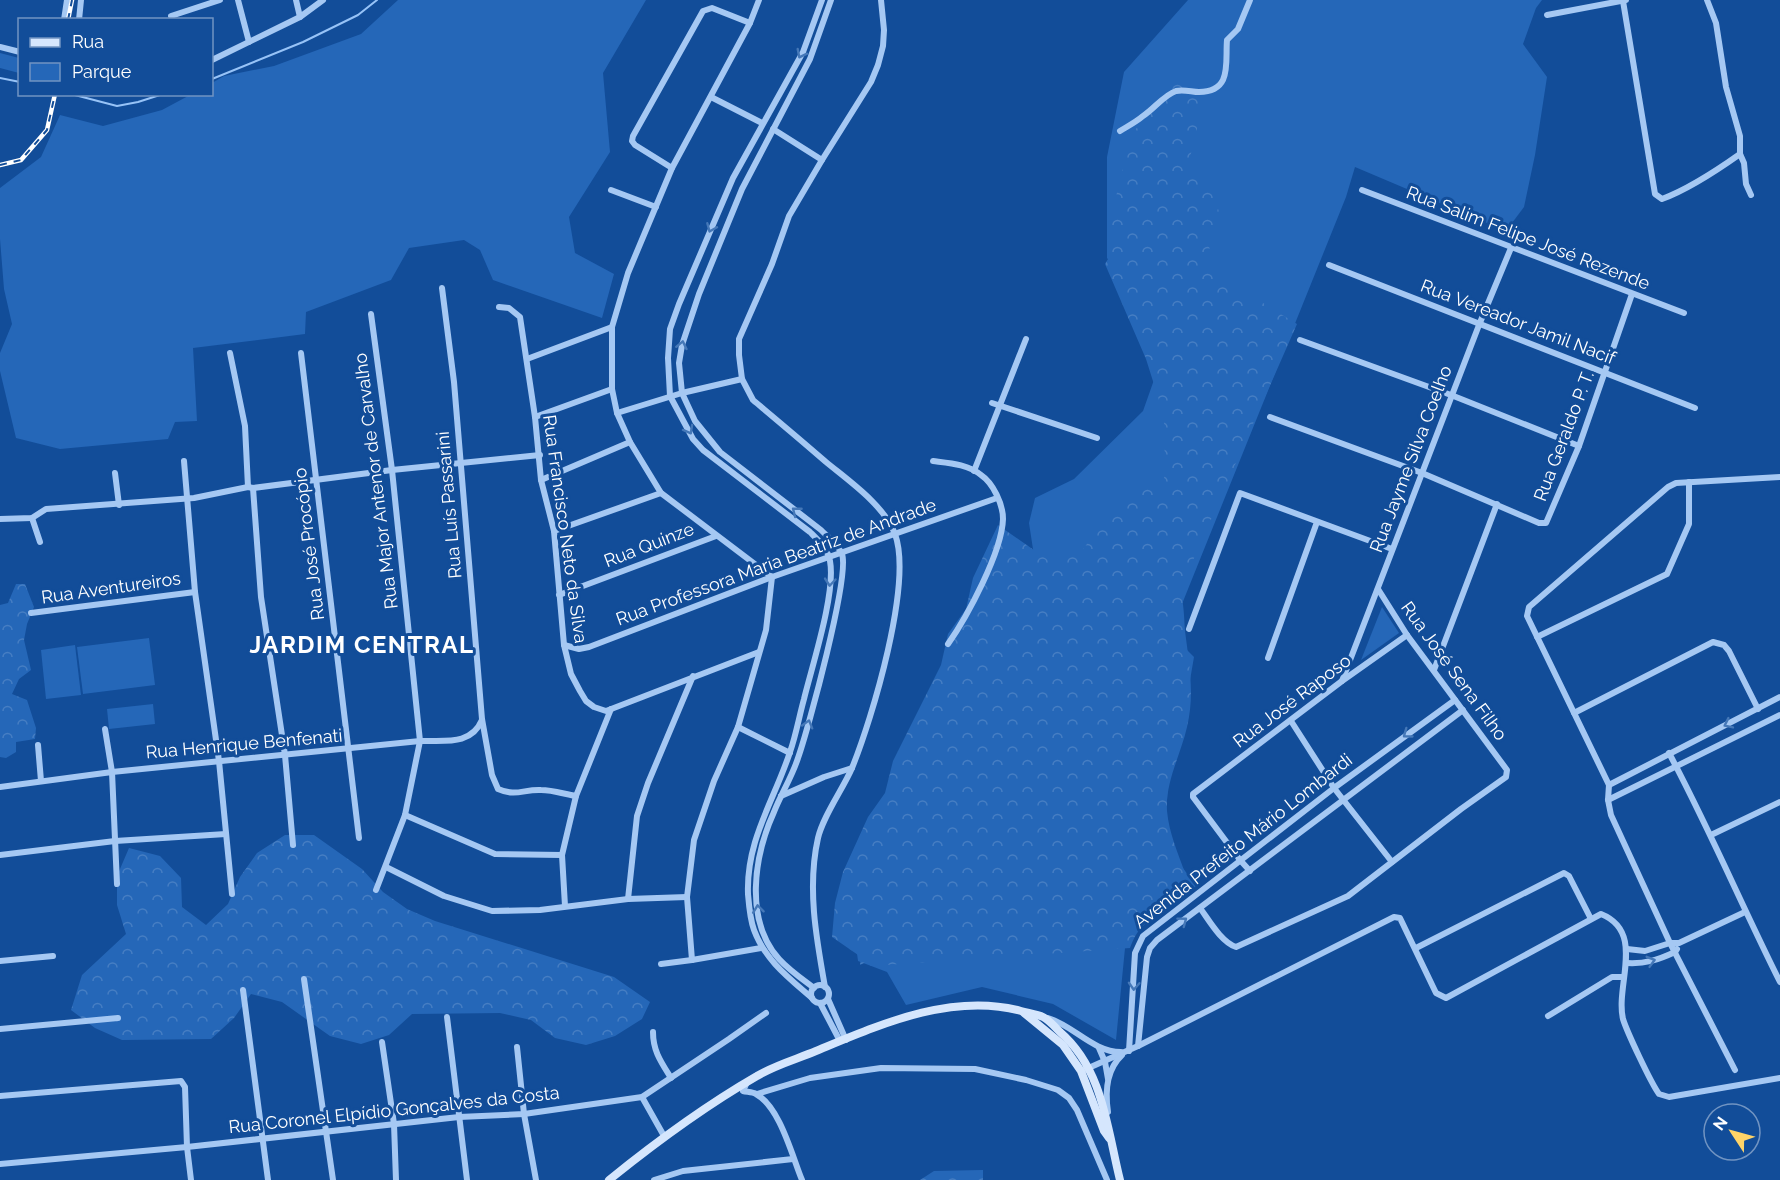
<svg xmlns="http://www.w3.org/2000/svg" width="1780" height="1180" font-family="Raleway,sans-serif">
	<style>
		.green { fill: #2567b8 }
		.forest { fill: url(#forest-crowns) }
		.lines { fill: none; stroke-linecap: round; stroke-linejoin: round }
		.stream { stroke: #97c3f7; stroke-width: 2 }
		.minor { stroke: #a5c8f3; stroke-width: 6 }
		.secondary { stroke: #d5e6fd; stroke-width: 8 }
		.rail-casing { stroke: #fff; stroke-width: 4.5 }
		.rail { stroke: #124d99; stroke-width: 2; stroke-dasharray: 7; stroke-linecap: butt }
		.oneway { stroke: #4578b8 }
		.labels { text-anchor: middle; stroke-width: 6; stroke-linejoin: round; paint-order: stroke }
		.street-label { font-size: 18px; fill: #fff; stroke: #124d99 }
		.district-label { font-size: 24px; font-weight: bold; letter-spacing: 1.5px; fill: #fff; stroke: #124d99 }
	</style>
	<defs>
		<pattern id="forest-crowns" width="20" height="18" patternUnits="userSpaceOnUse" patternTransform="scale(1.5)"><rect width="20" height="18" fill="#2567b8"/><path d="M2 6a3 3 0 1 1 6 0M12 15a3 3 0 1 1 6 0" fill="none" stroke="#467ec3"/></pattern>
	</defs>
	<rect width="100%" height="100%" fill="#124d99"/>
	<g class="green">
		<path d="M398,0H646L603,73L610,152L569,217L575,253L614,274L602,318L493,280L480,250L464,240L409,248L391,280L306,312L305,334L193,348L197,421L175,422L168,439L60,449L16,438L0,371V353L12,324L4,289L0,239V188L41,157L60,115L103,126L162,110L190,95L212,94V83L224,76L274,66L361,34Z"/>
		<path d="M1188,0H1542L1536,8L1523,44L1547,77L1535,155L1524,207L1506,231L1355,167L1346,197L1182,604L1174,637L1194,657L1183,721L1168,785L1164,842L1196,886L1126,938L1116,1040L1053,1004L982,987L906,1005L887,972L858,961L856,946L1036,569L1029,523L1035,498L1074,479L1143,411L1167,343L1107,258V157L1124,72Z"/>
		<path d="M0,53L19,58V73L0,68Z"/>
		<path d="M1382,607L1399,633L1361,660Z"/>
		<path d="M149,638L155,685L83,694L77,647Z"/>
		<path d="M75,645L81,695L46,699L41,650Z"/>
		<path d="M153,704L155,724L109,729L107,709Z"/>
	</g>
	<g class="forest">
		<path d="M1194,79L1202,108L1187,170L1211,187L1220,215L1208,243L1216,271L1245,292L1297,324L1180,590C1184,603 1184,617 1185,631C1189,663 1195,694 1187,727C1181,754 1165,782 1167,811C1169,833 1178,853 1185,873C1185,896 1156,911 1142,927C1136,933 1133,940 1130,948L871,966L866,962L860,965L861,957L832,937L835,903L843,872L868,817L885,793L893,761L941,665L948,634L966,609L973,578L998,525L1051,562L1080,554L1114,505L1136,485L1162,484L1165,475L1164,416L1146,359L1105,264L1108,259V229L1131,136L1165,88Z"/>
		<path d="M16,584H25L34,607L27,624L24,640L31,670L19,679L12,694L27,700L36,728L35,739L16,742V752L6,758L0,757V605L8,603Z"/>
		<path d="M285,835H314L362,869L383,892L407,909L435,921L614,977L650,1002L642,1019L615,1036L586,1045L555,1038L531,1020L500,1013L412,1014L389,1035L361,1044L330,1036L282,1002L251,994L234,1018L211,1039L122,1040L95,1028L71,1010L82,975L126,934L117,905V876L129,848L160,856L181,878L182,907L206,925L228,904L240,877L257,853Z"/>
		<path d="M983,1170V1180H920L934,1171Z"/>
	</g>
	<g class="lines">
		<g class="stream">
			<path d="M0,78L20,82"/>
			<path d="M212,79L303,42L358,15L377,0"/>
			<path d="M71,94L117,106L138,102L163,94"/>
		</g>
		<g class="minor">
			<path d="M238,0L249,42"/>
			<path d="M296,0L300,17"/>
			<path d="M1707,0L1716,23L1726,87L1740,136V154L1744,163L1746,184L1751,195"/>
			<path d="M1623,1L1655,194L1662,199C1689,189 1716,171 1740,154"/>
			<path d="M1547,15L1626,0"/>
			<path d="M171,16L220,0"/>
			<path d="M64,20L67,0"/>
			<path d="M79,20L81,0"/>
			<path d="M0,47L20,52"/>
			<path d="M212,60L300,17L323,0"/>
			<path d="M711,97L762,123"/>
			<path d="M773,129L822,160"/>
			<path d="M1120,131C1128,126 1136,122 1143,116C1154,109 1164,95 1176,91C1184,89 1192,92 1199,92C1233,92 1225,62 1227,40L1238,29L1250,0"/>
			<path d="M672,168L635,145L632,141L633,136L703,11L712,8L750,23"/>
			<path d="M611,190L656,207"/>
			<path d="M1362,190L1684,313"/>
			<path d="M1329,265L1695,408"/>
			<path d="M442,288L454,382L482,719L492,775L498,789C516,797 524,789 541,790C553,790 564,794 576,796"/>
			<path d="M499,307L509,308L520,317L535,417L541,480L554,531L564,645L571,674L580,691L586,701L594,707L606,711L759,652"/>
			<path d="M371,314L392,470L420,741L405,815L376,890"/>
			<path d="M1300,340L1451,395L1579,446"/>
			<path d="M230,353L245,426L248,487"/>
			<path d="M301,353L359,838"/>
			<path d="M527,359L612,327"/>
			<path d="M992,403L1097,438"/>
			<path d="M617,413L682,393L742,379"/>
			<path d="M535,417L612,389"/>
			<path d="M1270,417L1422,473L1539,523H1546L1579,446L1632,294"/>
			<path d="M184,461L195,592L219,761L232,894"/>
			<path d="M933,461C949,463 968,464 981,475C993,483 1003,504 1003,519C1002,552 967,617 948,644"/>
			<path d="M974,471L1026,339"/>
			<path d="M115,473L119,505"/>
			<path d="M541,480L630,442"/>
			<path d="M253,488L261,597L285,755L293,845"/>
			<path d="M32,518L40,542"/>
			<path d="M0,519L32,518L46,509L194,498L248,487L253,488L392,470L540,455"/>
			<path d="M554,531L661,493"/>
			<path d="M559,595L716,536"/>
			<path d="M31,613L195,592"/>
			<path d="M1189,629L1240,493L1392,549"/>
			<path d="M1537,637L1667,574L1689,524V482"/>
			<path d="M564,645L579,649L589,647L772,577L997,498"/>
			<path d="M1268,658L1317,522"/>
			<path d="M1434,670L1497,504"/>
			<path d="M1342,681L1479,325L1511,248"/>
			<path d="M1574,713L1713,642L1724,645L1729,651L1758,709"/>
			<path d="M1291,721L1334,788L1392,862"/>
			<path d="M738,727L790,753"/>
			<path d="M105,729L112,772L117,884"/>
			<path d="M38,745L41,781"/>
			<path d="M1669,753C1709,828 1742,906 1780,982"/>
			<path d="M1609,785L1780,697"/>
			<path d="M0,787L112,772L420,741C444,740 471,746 482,720"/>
			<path d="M781,796L824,777L852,768"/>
			<path d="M1608,800L1780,715"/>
			<path d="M405,815L495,854L562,855"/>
			<path d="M1711,835L1780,802"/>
			<path d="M0,855L115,841L226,834"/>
			<path d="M386,867L444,896L492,911L540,910L628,899L687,897"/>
			<path d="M1250,871L1240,860L1193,797V794L1342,681L1407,635"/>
			<path d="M628,899L637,816L648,783L693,676"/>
			<path d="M565,906L562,855L576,796L611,709"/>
			<path d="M1200,908C1209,920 1221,942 1236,947L1348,896L1461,809L1506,777L1507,770L1407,635L1378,589"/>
			<path d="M1416,948L1564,873L1569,876L1591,919"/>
			<path d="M1627,949L1645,951L1670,943H1679L1745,912"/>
			<path d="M692,960L687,897L694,840L714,781L738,727L766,630L772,577L661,493L630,442L617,413L612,389V327L628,273L672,168L750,23L759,0"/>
			<path d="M0,961L53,956"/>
			<path d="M1627,963C1645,964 1658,960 1675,952L1677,949"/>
			<path d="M661,964L692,960L761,948"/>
			<path d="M304,979L333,1180"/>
			<circle cx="820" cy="994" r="9"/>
			<path d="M825,987C816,937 807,887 818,838C823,816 843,789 852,768C872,719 913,583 895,534C884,505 849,481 826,462C802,441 778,421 753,400L742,379L739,355V339L772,264L789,216L822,160L871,82L878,65L883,46L884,30L881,0"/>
			<path d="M814,988C802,979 789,970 779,959C744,920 754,856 774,812C781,794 792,777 798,758C808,730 850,576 842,554C838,545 828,537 821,530L720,452L695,421L682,393L679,363L682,345L699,294L742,189L810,59L831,0"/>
			<path d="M243,990L268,1180"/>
			<path d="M812,998C789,978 765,960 754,930C750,919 749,906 748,894C746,840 774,801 790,752C796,735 799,717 804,699C812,666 836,593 830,561C828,549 818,540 810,532L703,450L693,439L670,396L668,358L670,329L679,304L733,178L803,52L822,0"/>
			<path d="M828,999L846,1040"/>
			<path d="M820,1003L840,1041"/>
			<path d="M1548,1016L1612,977H1624"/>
			<path d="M447,1017L467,1180"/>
			<path d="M1048,1018C1074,1026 1093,1052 1121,1052"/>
			<path d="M0,1029L118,1018"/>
			<path d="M653,1032C653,1051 661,1062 671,1078"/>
			<path d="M382,1042L394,1124L396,1180"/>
			<path d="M1138,1046L1147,957L1150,948L1157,940L1463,710"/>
			<path d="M517,1047L524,1114L536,1180"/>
			<path d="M1099,1048L1105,1062L1108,1079"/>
			<path d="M1129,1051L1135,953L1143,936L1334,788L1455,700"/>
			<path d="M1084,1070L1138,1046L1394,917L1400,918L1436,993L1446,998L1601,914C1646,932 1615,985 1623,1019C1627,1032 1651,1083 1659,1094L1669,1097L1780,1078"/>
			<path d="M1735,1070L1670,943L1611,815L1608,800L1609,785L1527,616L1529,607L1668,487L1676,483L1780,477"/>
			<path d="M747,1082L743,1091C747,1092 753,1092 756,1094C780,1107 792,1156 802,1180"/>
			<path d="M757,1094L810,1078L881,1068L975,1069L1026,1080L1058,1090L1069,1098L1077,1110L1107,1180"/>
			<path d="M0,1096L181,1081L185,1087L187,1147L191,1180"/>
			<path d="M642,1097L664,1136"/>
			<path d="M1108,1112C1105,1092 1106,1070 1122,1055"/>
			<path d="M0,1164L187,1147L459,1117L524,1114L642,1097L729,1039L766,1013"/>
			<path d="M654,1180L683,1171L793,1159"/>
		</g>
		<g class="secondary">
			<path d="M1024,1013L1063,1045L1081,1071L1104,1131L1109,1138"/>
			<path d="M609,1180C656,1142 705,1106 757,1076C775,1065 797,1059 816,1051C879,1025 952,992 1021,1011C1028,1013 1037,1014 1043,1017C1049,1020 1055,1027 1060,1032C1103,1069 1107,1128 1120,1180"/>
		</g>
		<defs>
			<g id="rail">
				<path d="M68,20L72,0"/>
				<path d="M0,165L21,160L47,130L55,94"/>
			</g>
		</defs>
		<use href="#rail" class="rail-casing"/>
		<use href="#rail" class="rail"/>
	</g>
	<defs><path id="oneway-chevron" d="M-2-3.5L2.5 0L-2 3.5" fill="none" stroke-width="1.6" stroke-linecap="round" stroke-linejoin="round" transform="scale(1.5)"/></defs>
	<g class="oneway">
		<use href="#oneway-chevron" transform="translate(801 54) rotate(117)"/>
		<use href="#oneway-chevron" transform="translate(711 228) rotate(113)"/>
		<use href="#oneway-chevron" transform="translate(682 345) rotate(-78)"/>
		<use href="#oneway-chevron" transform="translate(689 430) rotate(61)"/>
		<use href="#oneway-chevron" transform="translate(796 511) rotate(-142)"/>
		<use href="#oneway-chevron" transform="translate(830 582) rotate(95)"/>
		<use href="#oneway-chevron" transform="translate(808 724) rotate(-74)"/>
		<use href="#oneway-chevron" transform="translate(1728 724) rotate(154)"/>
		<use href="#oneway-chevron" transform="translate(1407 734) rotate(144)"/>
		<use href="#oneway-chevron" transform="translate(758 909) rotate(-97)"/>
		<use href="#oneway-chevron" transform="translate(1183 921) rotate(-37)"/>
		<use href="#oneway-chevron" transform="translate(1651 961) rotate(-16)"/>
		<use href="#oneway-chevron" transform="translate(1134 986) rotate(93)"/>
	</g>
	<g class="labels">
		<g class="street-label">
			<text transform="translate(1528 238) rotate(21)" y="6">Rua Salim Felipe José Rezende</text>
			<text transform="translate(1518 322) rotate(21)" y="6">Rua Vereador Jamil Nacif</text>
			<text transform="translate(1564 436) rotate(-69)" y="6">Rua Geraldo P. T.</text>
			<text transform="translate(1411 459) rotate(-69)" y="6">Rua Jayme Silva Coelho</text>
			<text transform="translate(376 481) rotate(-97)" y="6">Rua Major Antenor de Carvalho</text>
			<text transform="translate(449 505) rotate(-95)" y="6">Rua Luís Passarini</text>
			<text transform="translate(565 529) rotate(82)" y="6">Rua Francisco Neto da Silva</text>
			<text transform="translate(309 544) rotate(-97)" y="6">Rua José Procópio</text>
			<text transform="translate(649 545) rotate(-21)" y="6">Rua Quinze</text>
			<text transform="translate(776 562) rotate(-20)" y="6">Rua Professora Maria Beatriz de Andrade</text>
			<text transform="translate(111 588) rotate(-8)" y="6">Rua Aventureiros</text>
			<text transform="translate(1454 671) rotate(54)" y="6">Rua José Sena Filho</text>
			<text transform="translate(1292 701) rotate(-37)" y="6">Rua José Raposo</text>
			<text transform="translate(244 744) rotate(-5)" y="6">Rua Henrique Benfenati</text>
			<text transform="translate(1243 841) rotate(-38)" y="6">Avenida Prefeito Mário Lombardi</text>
			<text transform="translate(394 1110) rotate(-6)" y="6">Rua Coronel Elpídio Gonçalves da Costa</text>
		</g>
		<g class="district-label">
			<text x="362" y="653">JARDIM CENTRAL</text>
		</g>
	</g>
	<rect x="18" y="18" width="195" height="78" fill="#124d99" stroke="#7194c2" stroke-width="1.5"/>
	<rect x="30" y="38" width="30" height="9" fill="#d5e6fd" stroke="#7194c2" stroke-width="1.5"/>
	<text x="72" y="48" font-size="18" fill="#ffffff">Rua</text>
	<rect x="30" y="63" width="30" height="18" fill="#2567b8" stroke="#7194c2" stroke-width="1.5"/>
	<text x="72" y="78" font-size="18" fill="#ffffff">Parque</text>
	<g transform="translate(1732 1132) rotate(306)"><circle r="28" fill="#124d99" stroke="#7194c2" stroke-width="1.5"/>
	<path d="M0-4.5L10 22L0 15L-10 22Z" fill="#ffd468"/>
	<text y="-9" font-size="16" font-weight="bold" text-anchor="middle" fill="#ffffff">N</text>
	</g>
</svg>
